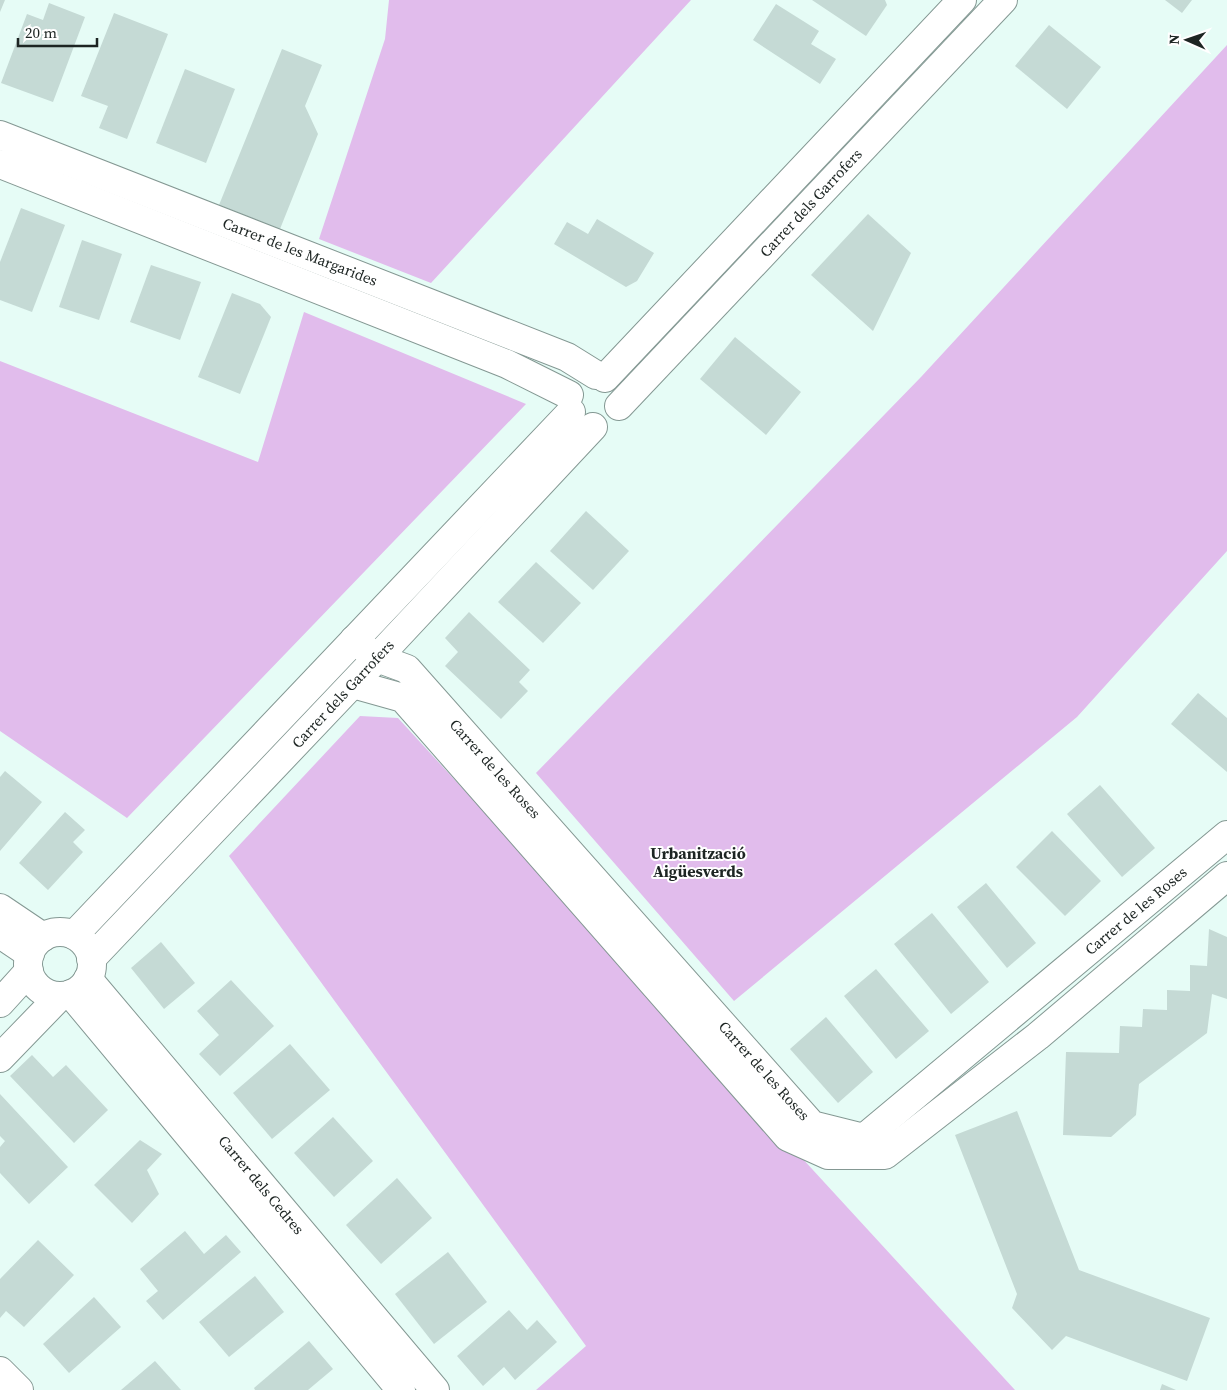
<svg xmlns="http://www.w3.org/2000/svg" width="1227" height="1390" font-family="'Source Serif 4',serif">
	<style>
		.green { fill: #e1bcec }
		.building { fill: #c5dad5 }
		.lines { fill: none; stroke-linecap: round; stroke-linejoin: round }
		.minor-casing { stroke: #849893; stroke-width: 30 }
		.minor { stroke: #fff; stroke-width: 28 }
		.labels { text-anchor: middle; stroke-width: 4; stroke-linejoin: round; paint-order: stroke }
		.street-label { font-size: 15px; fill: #1d2523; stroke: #fff }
		.neighbourhood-label { font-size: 16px; font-weight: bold; fill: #1d2523; stroke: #fff }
	</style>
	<rect width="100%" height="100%" fill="#e6fcf6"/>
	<g class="green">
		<path d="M389,0H691L431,283L319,239L385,39Z"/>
		<path d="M1227,45V551L1077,717L734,1001L536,773L921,377Z"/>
		<path d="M304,312L526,404L127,818L0,731V361L258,462Z"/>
		<path d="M360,716L398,718L1015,1390H536L586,1346L229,856Z"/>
	</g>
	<g class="building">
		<path d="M0,0H5L0,12Z"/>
		<path d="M812,0H885L887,5L866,36Z"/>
		<path d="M1165,0H1192L1182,13Z"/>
		<path d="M49,3L85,17L53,102L1,83L27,14L43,20Z"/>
		<path d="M776,4L819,31L811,44L836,59L820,84L753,40Z"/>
		<path d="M114,13L168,34L127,139L99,128L108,106L81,96Z"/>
		<path d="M1049,25L1101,67L1067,109L1015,66Z"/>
		<path d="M282,49L322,65L305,106L318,134L280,229L219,205Z"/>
		<path d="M185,69L235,89L206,163L156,143Z"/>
		<path d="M21,208L65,225L32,312L0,300V262Z"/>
		<path d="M868,214L911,253L873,331L811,275Z"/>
		<path d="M597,219L654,253L637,281L626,287L554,244L567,222L588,234Z"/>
		<path d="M82,240L122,254L99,320L59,307Z"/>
		<path d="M151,265L201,282L180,340L130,322Z"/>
		<path d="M232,293L260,304L271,317L240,394L198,377Z"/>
		<path d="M735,337L801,392L766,435L700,379Z"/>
		<path d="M586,511L629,551L593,590L550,551Z"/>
		<path d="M536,562L581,603L543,643L498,602Z"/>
		<path d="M469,612L530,670L519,682L528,691L501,719L445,666L458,652L445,638Z"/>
		<path d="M1198,693L1227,718V772L1171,724Z"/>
		<path d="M5,771L42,802L0,851V777Z"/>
		<path d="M1100,785L1155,848L1122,877L1067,814Z"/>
		<path d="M65,812L85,830L73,842L83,852L48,890L19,863Z"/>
		<path d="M1052,831L1101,881L1065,916L1016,867Z"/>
		<path d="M986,883L1036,943L1007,968L957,907Z"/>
		<path d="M932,913L989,982L951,1014L894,944Z"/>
		<path d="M1209,929L1227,937V999L1212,994L1207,1033L1139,1084L1136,1115L1111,1137L1063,1135L1066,1052L1119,1053L1120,1026L1142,1027L1143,1009L1167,1010V990L1190,991V965L1207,966Z"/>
		<path d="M161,942L195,983L164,1009L131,968Z"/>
		<path d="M876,969L929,1031L896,1059L844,996Z"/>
		<path d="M231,980L274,1026L220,1076L199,1054L219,1035L197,1011Z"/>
		<path d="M826,1017L873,1072L838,1103L790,1049Z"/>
		<path d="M290,1044L330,1090L272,1139L233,1093Z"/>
		<path d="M32,1055L53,1077L66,1065L108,1110L74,1143L10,1076Z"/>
		<path d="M0,1094L68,1167L29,1204L0,1173V1147L5,1141L0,1136Z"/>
		<path d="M1017,1111L1079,1270L1210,1318L1187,1381L1066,1336L1052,1350L1012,1308L1017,1294L955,1135Z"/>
		<path d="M333,1117L373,1161L334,1197L294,1153Z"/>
		<path d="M140,1140L162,1154L147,1170L159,1194L132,1223L94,1185Z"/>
		<path d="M397,1178L432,1218L381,1264L346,1225Z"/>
		<path d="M185,1231L204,1254L226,1235L241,1252L163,1320L146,1301L158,1291L140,1269Z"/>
		<path d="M38,1240L74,1275L24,1327L6,1311L0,1318V1279Z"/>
		<path d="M448,1252L487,1302L434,1344L395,1294Z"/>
		<path d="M255,1276L284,1312L229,1357L199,1322Z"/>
		<path d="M94,1297L121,1327L69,1373L43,1344Z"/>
		<path d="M509,1310L527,1330L537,1320L557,1342L515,1380L504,1367L483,1386L457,1356Z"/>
		<path d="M309,1341L333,1369L308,1390H255L254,1388Z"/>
		<path d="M155,1361L181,1390H121Z"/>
		<path d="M1162,1384L1176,1390H1160Z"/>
	</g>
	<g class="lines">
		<defs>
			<g id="minor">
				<path d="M0,135L567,357L596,375"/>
				<path d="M0,164L507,364L569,395"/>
				<path d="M605,378L962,0"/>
				<path d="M619,406L1003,0"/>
				<path d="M354,640L377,658L407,669L812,1125L864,1138L1227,835"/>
				<path d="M353,684L403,698L788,1137L828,1155H885L1038,1036L1227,876"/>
				<path d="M0,908L43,937"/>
				<circle cx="60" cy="964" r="32"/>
				<path d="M0,934L30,954"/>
				<path d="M74,935L571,412"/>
				<path d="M91,959L377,658L593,427"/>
				<path d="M88,979L435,1390"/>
				<path d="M71,994L401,1390"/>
				<path d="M0,1003L29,971"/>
				<path d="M0,1058L60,996"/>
				<path d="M0,1371L19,1390"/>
			</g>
		</defs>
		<use href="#minor" class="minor-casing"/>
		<use href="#minor" class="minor"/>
	</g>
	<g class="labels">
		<g class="street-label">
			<text transform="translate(811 203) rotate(-47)" y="5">Carrer dels Garrofers</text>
			<text transform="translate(300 252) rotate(21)" y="5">Carrer de les Margarides</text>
			<text transform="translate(343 694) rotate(-47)" y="5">Carrer dels Garrofers</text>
			<text transform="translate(495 769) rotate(48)" y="5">Carrer de les Roses</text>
			<text transform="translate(1136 911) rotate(-40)" y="5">Carrer de les Roses</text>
			<text transform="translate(764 1071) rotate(48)" y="5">Carrer de les Roses</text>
			<text transform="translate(261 1185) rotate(50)" y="5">Carrer dels Cedres</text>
		</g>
		<g class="neighbourhood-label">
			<text x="698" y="859">Urbanització<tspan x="698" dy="18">Aigüesverds</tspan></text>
		</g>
	</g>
	<g transform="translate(1187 40) rotate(272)" stroke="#ffffff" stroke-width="4" paint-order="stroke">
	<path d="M0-4L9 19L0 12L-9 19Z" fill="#1d2523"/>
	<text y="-8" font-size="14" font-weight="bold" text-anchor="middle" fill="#1d2523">N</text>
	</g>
	<path d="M18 38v8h79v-8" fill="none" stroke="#1d2523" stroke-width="2.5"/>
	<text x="25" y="38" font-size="15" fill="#1d2523" stroke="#ffffff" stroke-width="4" paint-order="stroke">20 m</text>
</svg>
